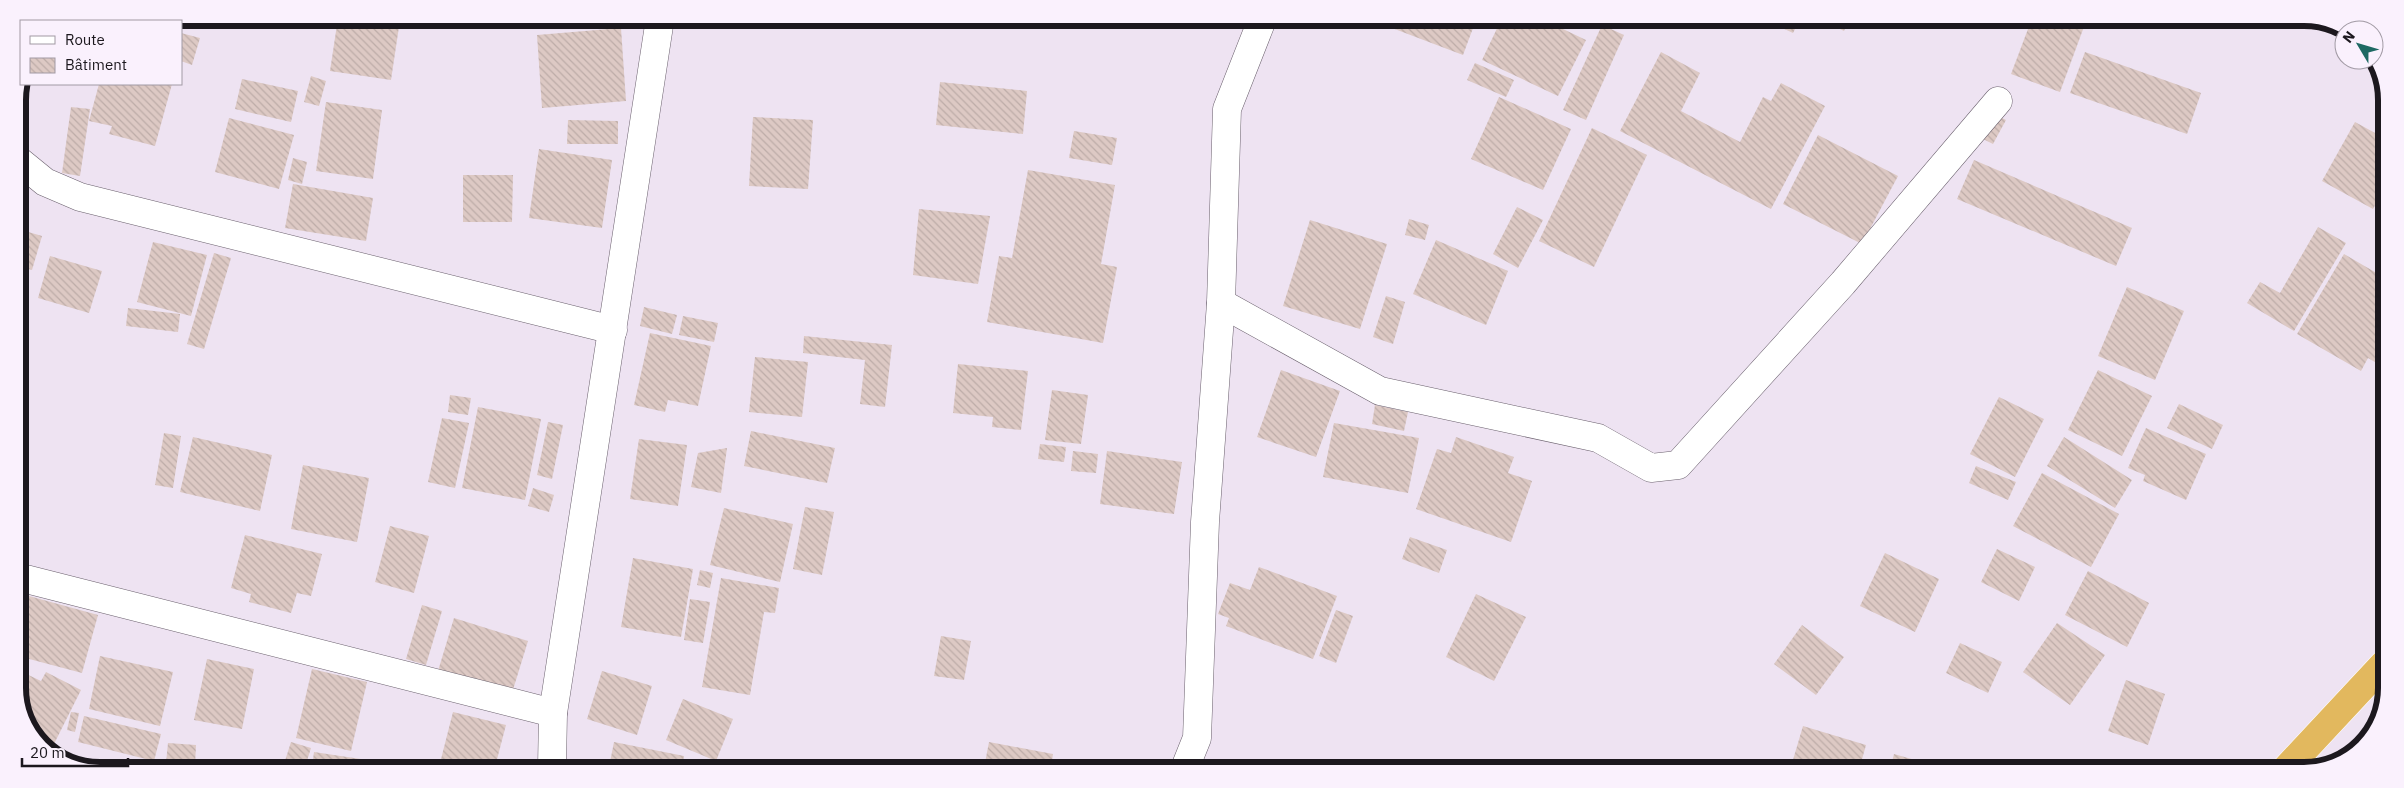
<svg xmlns="http://www.w3.org/2000/svg" width="2404" height="788" font-family="'IBM Plex Sans',sans-serif">
	<style>
		.building { fill: url(#building-back-hatch) }
		.lines { fill: none; stroke-linecap: round; stroke-linejoin: round }
		.minor-casing { stroke: #6a606d; stroke-width: 29 }
		.trunk-casing { stroke: #fff; stroke-width: 29 }
		.minor { stroke: #fff; stroke-width: 28 }
		.trunk { stroke: #e2b85e; stroke-width: 28 }
		.rim { fill: none; stroke: #1c181e; stroke-width: 6 }
	</style>
	<defs>
		<pattern id="building-back-hatch" width="6" height="6" patternUnits="userSpaceOnUse" patternTransform="scale(1.25)"><rect width="6" height="6" fill="#ddc9c4"/><path d="M-1 5l2 2M0 0l6 6M5-1l2 2" fill="none" stroke="#bdaca8"/></pattern>
	</defs>
	<rect width="100%" height="100%" fill="#eee3f2"/>
	<g class="building">
		<path d="M100,17L130,18L141,21H91Z"/>
		<path d="M338,18L400,20L391,80L330,71Z"/>
		<path d="M1371,20H1476L1463,55Z"/>
		<path d="M1501,20H1544L1586,40L1558,96L1482,60Z"/>
		<path d="M1767,21H1799L1793,33Z"/>
		<path d="M1824,21H1848L1844,31Z"/>
		<path d="M2031,21H2078L2085,24L2060,92L2011,74Z"/>
		<path d="M1602,25L1624,35L1586,120L1563,110Z"/>
		<path d="M621,28L626,101L542,108L537,35Z"/>
		<path d="M181,33L200,38L192,65L181,61Z"/>
		<path d="M1661,52L1700,73L1681,111L1740,142L1763,97L1771,101L1781,83L1825,106L1771,209L1620,131Z"/>
		<path d="M2085,52L2201,93L2187,134L2070,93Z"/>
		<path d="M1475,63L1514,80L1506,97L1467,80Z"/>
		<path d="M311,76L326,81L319,106L304,102Z"/>
		<path d="M242,79L298,91L291,122L235,109Z"/>
		<path d="M940,82L1027,91L1023,134L936,125Z"/>
		<path d="M99,84H172L155,146L109,134L112,126L89,121Z"/>
		<path d="M1499,97L1571,129L1543,190L1471,159Z"/>
		<path d="M326,102L382,110L373,179L316,171Z"/>
		<path d="M71,107L90,109L80,176L62,173Z"/>
		<path d="M1996,115L2006,120L1993,144L1983,139Z"/>
		<path d="M753,117L813,120L808,189L749,186Z"/>
		<path d="M229,118L294,135L279,189L215,172Z"/>
		<path d="M568,120L618,121V144H567Z"/>
		<path d="M2355,122L2386,139V186L2373,209L2322,181Z"/>
		<path d="M1592,128L1647,155L1594,267L1539,241Z"/>
		<path d="M1074,131L1117,138L1112,165L1069,158Z"/>
		<path d="M1818,135L1898,176L1862,244L1783,204Z"/>
		<path d="M539,149L612,160L602,228L529,218Z"/>
		<path d="M293,158L307,162L302,184L288,180Z"/>
		<path d="M1974,160L2132,228L2116,266L1957,199Z"/>
		<path d="M1028,170L1115,185L1101,264L1117,267L1103,343L987,322L999,256L1012,258Z"/>
		<path d="M463,175H513L512,222H463Z"/>
		<path d="M293,184L373,198L366,241L285,228Z"/>
		<path d="M1517,207L1543,220L1518,268L1493,254Z"/>
		<path d="M919,209L990,216L978,284L913,275Z"/>
		<path d="M1409,219L1429,225L1425,240L1405,235Z"/>
		<path d="M1310,220L1387,244L1360,329L1283,306Z"/>
		<path d="M2318,227L2346,243L2294,331L2247,303L2260,282L2280,293Z"/>
		<path d="M18,229L42,236L32,270L18,266Z"/>
		<path d="M1436,240L1508,271L1486,325L1413,294Z"/>
		<path d="M153,242L207,255L191,316L137,302Z"/>
		<path d="M214,253L231,258L204,349L187,344Z"/>
		<path d="M2344,254L2385,278V368L2368,358L2361,371L2297,334Z"/>
		<path d="M50,256L102,271L89,313L38,298Z"/>
		<path d="M2127,287L2184,311L2155,380L2098,356Z"/>
		<path d="M1386,296L1405,302L1393,344L1373,337Z"/>
		<path d="M644,307L677,315L672,334L640,326Z"/>
		<path d="M128,308L180,314L178,332L126,326Z"/>
		<path d="M683,316L718,323L714,342L679,335Z"/>
		<path d="M650,333L711,346L698,406L668,400L665,412L634,405Z"/>
		<path d="M804,336L892,345L885,407L860,404L865,360L803,353Z"/>
		<path d="M755,357L808,362L802,417L749,412Z"/>
		<path d="M958,364L1028,371L1021,430L992,427L993,417L953,413Z"/>
		<path d="M1281,370L1340,391L1316,457L1257,437Z"/>
		<path d="M2098,370L2152,396L2122,456L2068,430Z"/>
		<path d="M1052,390L1088,395L1081,444L1045,440Z"/>
		<path d="M450,395L471,398L468,415L448,412Z"/>
		<path d="M1999,397L2044,419L2015,477L1970,454Z"/>
		<path d="M2179,404L2223,425L2212,449L2167,428Z"/>
		<path d="M1375,405L1408,412L1404,431L1372,424Z"/>
		<path d="M478,407L541,419L525,500L462,488Z"/>
		<path d="M442,418L469,423L455,488L428,482Z"/>
		<path d="M548,422L563,425L552,479L537,475Z"/>
		<path d="M1334,423L1419,438L1408,493L1323,477Z"/>
		<path d="M2146,428L2206,454L2186,500L2143,481L2145,475L2128,468Z"/>
		<path d="M751,431L835,448L827,483L744,466Z"/>
		<path d="M164,433L181,436L173,488L155,485Z"/>
		<path d="M193,437L272,455L260,511L180,492Z"/>
		<path d="M1456,437L1514,457L1508,473L1532,481L1511,542L1416,509L1437,449L1451,453Z"/>
		<path d="M2064,437L2132,480L2115,508L2047,466Z"/>
		<path d="M639,439L687,445L678,506L630,499Z"/>
		<path d="M1040,444L1066,447L1064,462L1038,459Z"/>
		<path d="M727,448L721,493L691,487L698,453Z"/>
		<path d="M1073,451L1098,454L1096,473L1071,471Z"/>
		<path d="M1107,451L1182,462L1174,514L1100,504Z"/>
		<path d="M303,465L369,478L357,542L291,529Z"/>
		<path d="M1976,466L2016,482L2008,500L1969,483Z"/>
		<path d="M2042,473L2119,514L2091,567L2013,526Z"/>
		<path d="M533,488L554,495L549,512L528,506Z"/>
		<path d="M18,498L29,502L18,533Z"/>
		<path d="M805,507L834,512L822,575L793,569Z"/>
		<path d="M724,508L793,524L780,582L710,565Z"/>
		<path d="M390,526L429,536L414,593L375,582Z"/>
		<path d="M245,535L322,554L311,596L297,593L291,613L249,602L251,594L231,588Z"/>
		<path d="M1410,537L1447,550L1439,573L1402,559Z"/>
		<path d="M1997,549L2035,567L2019,601L1981,582Z"/>
		<path d="M1885,553L1939,579L1915,632L1860,606Z"/>
		<path d="M633,558L693,569L681,637L621,627Z"/>
		<path d="M1259,567L1337,596L1313,659L1226,626L1229,618L1218,614L1230,583L1250,590Z"/>
		<path d="M700,570L713,573L710,588L697,585Z"/>
		<path d="M2088,571L2149,603L2127,647L2065,615Z"/>
		<path d="M721,578L779,588L775,613L764,612L750,695L702,687Z"/>
		<path d="M18,593L98,615L82,673L18,656Z"/>
		<path d="M1476,594L1526,617L1494,681L1446,657Z"/>
		<path d="M690,599L710,602L703,643L684,640Z"/>
		<path d="M422,605L442,611L426,665L406,659Z"/>
		<path d="M1336,610L1353,616L1336,663L1319,656Z"/>
		<path d="M454,618L528,641L512,693L438,671Z"/>
		<path d="M2057,623L2105,655L2070,705L2023,672Z"/>
		<path d="M1802,625L1844,657L1816,695L1774,664Z"/>
		<path d="M941,636L971,641L964,680L934,676Z"/>
		<path d="M1960,643L2002,662L1988,693L1946,673Z"/>
		<path d="M100,656L173,672L160,726L89,709Z"/>
		<path d="M207,659L254,669L242,729L194,720Z"/>
		<path d="M312,669L367,682L351,751L296,738Z"/>
		<path d="M18,670L41,681L46,672L81,690L51,750L35,739L18,694Z"/>
		<path d="M602,671L652,686L637,735L587,719Z"/>
		<path d="M2126,680L2165,694L2148,745L2108,731Z"/>
		<path d="M683,699L733,719L716,761L666,740Z"/>
		<path d="M71,712L79,713L75,732L67,730Z"/>
		<path d="M453,712L506,725L495,767H439Z"/>
		<path d="M84,716L161,734L154,761L78,742Z"/>
		<path d="M1803,726L1866,745L1859,770H1790Z"/>
		<path d="M291,742L311,748L305,767H283Z"/>
		<path d="M614,742L684,756L682,767H609Z"/>
		<path d="M989,742L1053,754L1051,768H984Z"/>
		<path d="M168,743L196,745L195,766L166,763Z"/>
		<path d="M314,752L374,761L373,767H312Z"/>
		<path d="M1894,754L1943,768V770H1890Z"/>
	</g>
	<g class="lines">
		<defs>
			<g id="minor">
				<path d="M18,160L45,182L80,197L613,330"/>
				<path d="M1221,303L1380,391L1598,438L1651,468L1678,465L1843,283L1998,101"/>
				<path d="M18,577L553,713"/>
				<path d="M552,767L553,713L660,19"/>
				<path d="M1185,768L1197,738L1205,522L1221,303L1227,109L1262,20"/>
			</g>
			<path id="trunk" d="M2285,770L2383,665"/>
		</defs>
		<use href="#minor" class="minor-casing"/>
		<use href="#trunk" class="trunk-casing"/>
		<use href="#minor" class="minor"/>
		<use href="#trunk" class="trunk"/>
	</g>
	<path d="M0 0H2404V788H0ZM100 26H2304A74 74 0 0 1 2378 100V688A74 74 0 0 1 2304 762H100A74 74 0 0 1 26 688V100A74 74 0 0 1 100 26Z" fill="#faf1fd" fill-rule="evenodd"/>
	<path class="rim" d="M100 26H2304A74 74 0 0 1 2378 100V688A74 74 0 0 1 2304 762H100A74 74 0 0 1 26 688V100A74 74 0 0 1 100 26Z"/>
	<rect x="20" y="20" width="162" height="65" fill="#faf1fd" stroke="#a19aa4"/>
	<rect x="30" y="36" width="25" height="8" fill="#ffffff" stroke="#a19aa4"/>
	<text x="65" y="45" font-size="15" fill="#1c181e">Route</text>
	<rect x="30" y="58" width="25" height="15" fill="url(#building-back-hatch)" stroke="#a19aa4"/>
	<text x="65" y="70" font-size="15" fill="#1c181e">Bâtiment</text>
	<g transform="translate(2359 45) rotate(308)"><circle r="24" fill="#faf1fd" stroke="#a19aa4"/>
	<path d="M0-4L9 19L0 12L-9 19Z" fill="#1e6963"/>
	<text y="-8" font-size="14" font-weight="bold" text-anchor="middle" fill="#1c181e">N</text>
	</g>
	<path d="M22 758v8h106v-8" fill="none" stroke="#1c181e" stroke-width="2.5"/>
	<text x="30" y="758" font-size="15" fill="#1c181e" stroke="#faf1fd" stroke-width="4" paint-order="stroke">20 m</text>
</svg>
